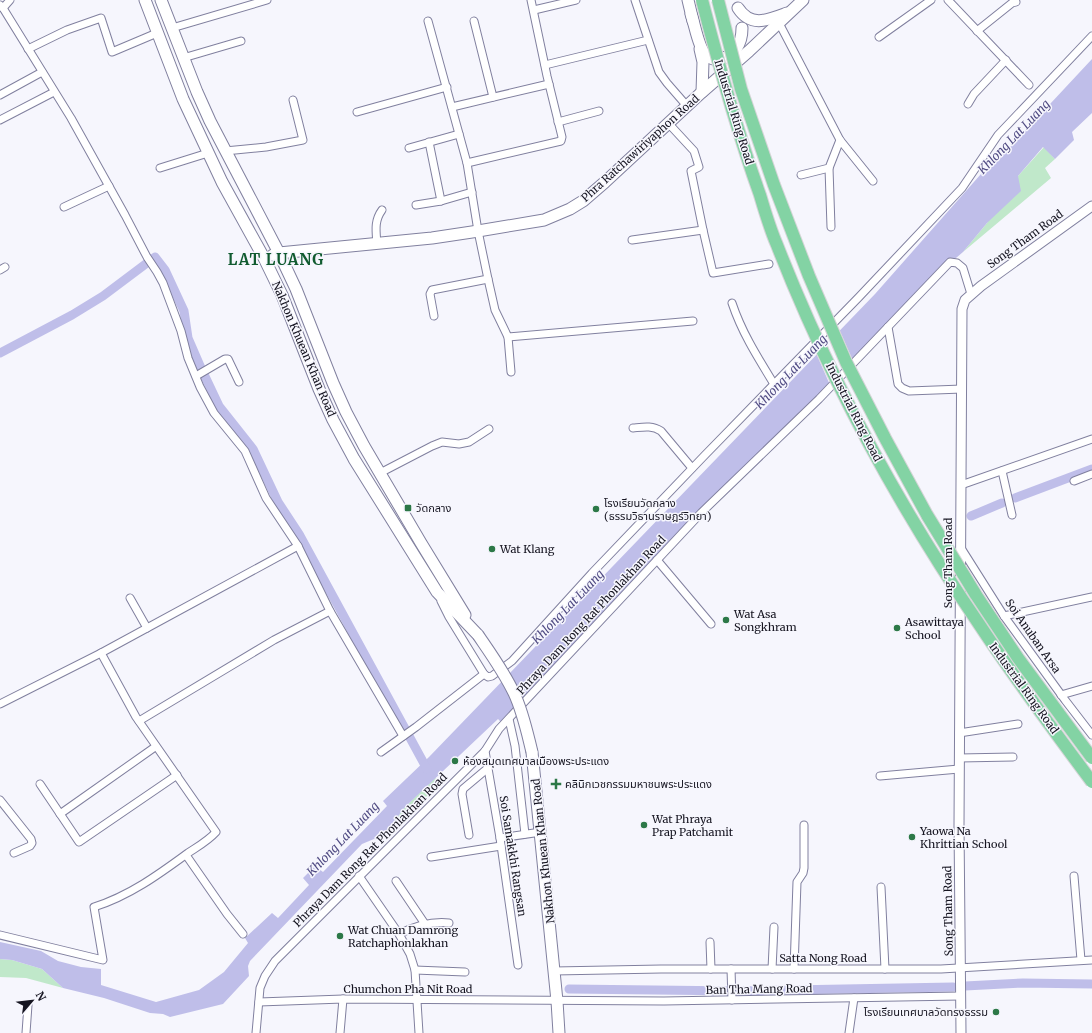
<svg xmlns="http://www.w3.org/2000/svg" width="1092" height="1033" font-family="Merriweather,'Noto Sans Thai',serif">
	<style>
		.green { fill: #c0e8ca }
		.water { fill: #bfbee9 }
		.pier { fill: #f6f6fd }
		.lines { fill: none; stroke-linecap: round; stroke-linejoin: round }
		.canal { stroke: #bfbee9; stroke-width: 9 }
		.minor-casing { stroke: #81809f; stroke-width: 9 }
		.tertiary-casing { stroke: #81809f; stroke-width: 11 }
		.secondary-casing { stroke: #81809f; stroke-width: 13 }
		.minor { stroke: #fff; stroke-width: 7 }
		.tertiary { stroke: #fff; stroke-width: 9 }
		.secondary { stroke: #fff; stroke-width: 11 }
		.secondary-bridge-casing { stroke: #81809f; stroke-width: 13; stroke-linecap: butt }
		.primary-bridge-casing { stroke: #d5d5d7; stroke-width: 14; stroke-linecap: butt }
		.secondary-bridge { stroke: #fff; stroke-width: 11 }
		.primary-bridge { stroke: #83d3a4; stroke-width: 12 }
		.poi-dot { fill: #2c7847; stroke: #f6f6fd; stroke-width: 1.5 }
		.labels { text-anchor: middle; stroke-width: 3; stroke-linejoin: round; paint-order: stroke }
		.street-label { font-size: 11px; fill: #151420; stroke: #f6f6fd }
		.poi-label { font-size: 11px; fill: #151420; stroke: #f6f6fd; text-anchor: start }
		.water-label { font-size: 12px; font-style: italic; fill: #504b83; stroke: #f6f6fd }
		.district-label { font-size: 15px; font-weight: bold; letter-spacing: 1px; fill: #115b30; stroke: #f6f6fd }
	</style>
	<rect width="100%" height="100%" fill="#f6f6fd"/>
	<g class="green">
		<path d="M1044,147L1055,159L1045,168L1051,178L963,252L987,223L1018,176Z"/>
		<path d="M435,778L441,783L380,840L405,807Z"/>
		<path d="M0,959L12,960L42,969L63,988L26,978L0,977Z"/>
	</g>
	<path class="water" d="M1092,59V113L1072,132L1074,140L1055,159L1043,147L1018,176L1021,191L987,223L963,252L922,287L501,722L498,719L405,807L380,840L374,839L362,844L250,961L248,966L249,976L223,1004L170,1017L163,1014L150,1013L104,998L63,988L42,969L12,960L0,959V942L41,951L58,961L81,967L101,969V985L156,1002L199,990L224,972L248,943L245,938L272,913L278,918L309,885L303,878L315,866L323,872L387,806L383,801L429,757L875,294L996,157L1009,148Z"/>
	<path class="pier" d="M839,329L853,361L830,385L816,353Z"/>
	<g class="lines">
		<g class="canal">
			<path d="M0,353L72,315L103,296L155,257L165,270L184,311L188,338L201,368L219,406L253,449L278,502L299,534L427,769"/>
			<path d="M1015,498L1092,469"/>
			<path d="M971,516L1002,503"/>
			<path d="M965,986L1023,983L1092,984"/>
			<path d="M569,989L740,991L953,987"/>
		</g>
		<defs>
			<g id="minor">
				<path d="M635,0L659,72L667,83L687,106"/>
				<path d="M948,0L1029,85"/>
				<path d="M0,5L3,8L71,118L125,215L147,257L157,272L163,283L181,331L188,358L200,387L214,413L245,451L266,498L298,546L330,611L403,736"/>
				<path d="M3,8L10,0"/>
				<path d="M534,10L576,0"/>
				<path d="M428,21L467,163L478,231L488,279L495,310L508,337L511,372"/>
				<path d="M474,21L493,97"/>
				<path d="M779,23L840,140L873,181"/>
				<path d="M172,28L267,0"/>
				<path d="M977,31L1012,3L1016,2"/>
				<path d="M879,37L931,0"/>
				<path d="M28,49L67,30L101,18L112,52L157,33"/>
				<path d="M183,58L241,41"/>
				<path d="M545,65L648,40"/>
				<path d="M0,95L42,72"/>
				<path d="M968,104L974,94L1006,60"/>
				<path d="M452,107L549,84"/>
				<path d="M357,112L447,87"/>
				<path d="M0,120L54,92"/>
				<path d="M558,122L599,111"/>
				<path d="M669,124L694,151L699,167L691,171L703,230L713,273L769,264"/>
				<path d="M429,142L441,201"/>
				<path d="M409,148L459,134"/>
				<path d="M225,151L266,147L303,140L293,100"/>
				<path d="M467,163L561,141L562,137L547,76L531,0"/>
				<path d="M160,168L208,153"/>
				<path d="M829,168L831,227"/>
				<path d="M801,175L829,168L840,140"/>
				<path d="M416,205L441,201L472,192"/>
				<path d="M64,207L109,186"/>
				<path d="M632,240L703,230"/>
				<path d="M377,244C376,231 374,221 382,210"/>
				<path d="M0,270L5,267"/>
				<path d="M732,303C742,333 758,358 774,384"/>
				<path d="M434,316L430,294L432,290L488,279"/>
				<path d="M888,327L898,384L902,388L909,391L962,389"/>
				<path d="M508,337L693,321"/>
				<path d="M196,376L225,359H228L239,382"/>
				<path d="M633,428C643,427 652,425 661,431L692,468"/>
				<path d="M1002,471L1012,515"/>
				<path d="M380,473L432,446L442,442L459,444L469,442L489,429"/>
				<path d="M1074,481L1092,474"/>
				<path d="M961,485L1092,439"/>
				<path d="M961,548L1004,616L1065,700L1092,735"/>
				<path d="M657,560L711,624"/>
				<path d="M130,598L147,628"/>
				<path d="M441,601L449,617L484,674L488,677L492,676L512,661L592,573L704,456L859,297L962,188L998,135L1092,36"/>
				<path d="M1004,616L1092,597"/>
				<path d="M1061,695L1092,686"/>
				<path d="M0,704L101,653L298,546"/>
				<path d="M509,719L515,746L525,834"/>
				<path d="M139,721L274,640L330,611"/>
				<path d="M959,733L1018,724"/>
				<path d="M485,751L500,838L518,965"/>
				<path d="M381,752L416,727L484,674"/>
				<path d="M959,758L1013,757"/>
				<path d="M880,776L959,769"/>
				<path d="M40,784L79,842L177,775"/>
				<path d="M0,800L31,839L32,843L30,846L14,853"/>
				<path d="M60,814L155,747"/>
				<path d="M469,835L462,794L463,789L488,768"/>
				<path d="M500,838L541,832"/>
				<path d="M186,855L227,914L243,934"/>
				<path d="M431,857L501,846"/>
				<path d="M359,876L399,934L410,954L415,970L419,1033"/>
				<path d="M1074,876L1081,960"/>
				<path d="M396,881L425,924"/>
				<path d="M881,887L885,969"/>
				<path d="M399,934C415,926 431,921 449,923"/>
				<path d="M0,935L103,960L94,907C129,896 158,875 188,853C197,847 208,841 216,832L136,717L101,653"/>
				<path d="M710,942L711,969"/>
				<path d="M731,969L732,1000"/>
				<path d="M772,969L774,927"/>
				<path d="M794,969L797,882L803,873L804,868V825"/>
				<path d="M415,970L465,972"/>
				<path d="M554,971L661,969H941L1092,960"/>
				<path d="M259,1002L343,999L664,1001L961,996"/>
				<path d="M26,1033L28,1005"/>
				<path d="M256,1033L260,988L265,976L275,961L485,751L499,729L701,513L819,399L950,262L957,263L963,268L971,294"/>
				<path d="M340,1033L343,999"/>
				<path d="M849,1033L854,998"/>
			</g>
			<path id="tertiary" d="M961,1033L959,826L962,309L965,300L981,286L1092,206"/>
			<g id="secondary">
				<path d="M145,0L183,99L222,182L264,258L282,295L319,389L333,420L354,459L437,592L478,635"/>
				<path d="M161,0L197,92L210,121L279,253L296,289L333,383L346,412L364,446L421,543L465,615"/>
				<path d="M688,0L693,21"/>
				<path d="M738,8C751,28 768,20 787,13"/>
				<path d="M691,14C695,25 698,46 705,54C709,58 714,60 719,59C735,57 742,43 742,28"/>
				<path d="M700,49L703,62L702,92"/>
				<path d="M273,255L279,253L432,238L472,232L544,220L570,209L583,201L605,182L702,92L749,51L803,0"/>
				<path d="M532,752L557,1001L559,1033"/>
			</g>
		</defs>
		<use href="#minor" class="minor-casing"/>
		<use href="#tertiary" class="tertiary-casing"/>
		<use href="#secondary" class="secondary-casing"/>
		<use href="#minor" class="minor"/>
		<use href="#tertiary" class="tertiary"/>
		<use href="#secondary" class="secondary"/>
		<defs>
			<path id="secondary-bridge" d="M478,635C491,654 504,672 514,693C523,712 527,732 532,752"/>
			<g id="primary-bridge">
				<path d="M702,0C719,66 737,131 760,195C765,212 770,229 777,245C829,378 901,510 981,627C1016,680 1054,731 1092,782"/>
				<path d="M718,0L741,89L774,185L809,276L846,362L885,438L927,515L976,595L1018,658L1092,758"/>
			</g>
		</defs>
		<use href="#secondary-bridge" class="secondary-bridge-casing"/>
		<use href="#primary-bridge" class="primary-bridge-casing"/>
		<use href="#secondary-bridge" class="secondary-bridge"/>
		<use href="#primary-bridge" class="primary-bridge"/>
	</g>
	<g class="poi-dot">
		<rect x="404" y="504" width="8" height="8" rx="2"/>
		<circle cx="596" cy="509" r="4"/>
		<circle cx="492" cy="549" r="4"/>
		<circle cx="726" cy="620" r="4"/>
		<circle cx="897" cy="628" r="4"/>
		<circle cx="455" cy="761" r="4"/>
		<path d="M554 778h4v4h4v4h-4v4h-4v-4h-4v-4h4z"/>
		<circle cx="644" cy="825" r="4"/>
		<circle cx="912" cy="837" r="4"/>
		<circle cx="340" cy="936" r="4"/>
		<circle cx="996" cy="1012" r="4"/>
	</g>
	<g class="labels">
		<g class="street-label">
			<text transform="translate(734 112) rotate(73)" y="4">Industrial Ring Road</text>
			<text transform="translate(640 148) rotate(-42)" y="4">Phra Ratchawiriyaphon Road</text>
			<text transform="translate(1025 239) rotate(-36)" y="4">Song Tham Road</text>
			<text transform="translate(304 349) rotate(67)" y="4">Nakhon Khuean Khan Road</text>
			<text transform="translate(854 412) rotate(63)" y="4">Industrial Ring Road</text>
			<text transform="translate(948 563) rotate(-90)" y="4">Song Tham Road</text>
			<text transform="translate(591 615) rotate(-47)" y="4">Phraya Dam Rong Rat Phonlakhan Road</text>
			<text transform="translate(1033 636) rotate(55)" y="4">Soi Anuban Arsa</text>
			<text transform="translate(1024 688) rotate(54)" y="4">Industrial Ring Road</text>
			<text transform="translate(370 850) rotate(-45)" y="4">Phraya Dam Rong Rat Phonlakhan Road</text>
			<text transform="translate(543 851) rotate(-96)" y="4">Nakhon Khuean Khan Road</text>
			<text transform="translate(513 856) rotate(81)" y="4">Soi Samakkhi Rangsan</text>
			<text transform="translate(948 911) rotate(-91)" y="4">Song Tham Road</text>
			<text x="823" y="962">Satta Nong Road</text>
			<text x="408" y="993">Chumchon Pha Nit Road</text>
			<text transform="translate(759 989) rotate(-1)" y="4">Ban Tha Mang Road</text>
		</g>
		<g class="poi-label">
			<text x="604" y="507">โรงเรียนวัดกลาง<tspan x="604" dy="13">(ธรรมวิธานราษฎร์วิทยา)</tspan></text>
			<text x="416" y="512">วัดกลาง</text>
			<text x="500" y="553">Wat Klang</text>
			<text x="734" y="618">Wat Asa<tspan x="734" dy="13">Songkhram</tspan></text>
			<text x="905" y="626">Asawittaya<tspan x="905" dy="13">School</tspan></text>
			<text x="463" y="765">ห้องสมุดเทศบาลเมืองพระประแดง</text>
			<text x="565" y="788">คลินิกเวชกรรมมหาชนพระประแดง</text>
			<text x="652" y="823">Wat Phraya<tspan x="652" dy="13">Prap Patchamit</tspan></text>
			<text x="920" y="835">Yaowa Na<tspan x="920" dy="13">Khrittian School</tspan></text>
			<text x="348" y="934">Wat Chuan Damrong<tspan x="348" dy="13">Ratchaphonlakhan</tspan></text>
			<text x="988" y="1016" text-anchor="end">โรงเรียนเทศบาลวัดทรงธรรม</text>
		</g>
		<g class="water-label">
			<text transform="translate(1014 137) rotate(-46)" y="4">Khlong Lat Luang</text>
			<text transform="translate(791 372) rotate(-46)" y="4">Khlong Lat Luang</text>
			<text transform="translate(568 607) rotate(-46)" y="4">Khlong Lat Luang</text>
			<text transform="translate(343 839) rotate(-46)" y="4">Khlong Lat Luang</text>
		</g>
		<g class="district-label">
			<text x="276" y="265">LAT LUANG</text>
		</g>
	</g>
	<g transform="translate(32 1001) rotate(62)" stroke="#f6f6fd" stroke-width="3" paint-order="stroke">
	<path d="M0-3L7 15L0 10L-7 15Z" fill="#151420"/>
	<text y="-6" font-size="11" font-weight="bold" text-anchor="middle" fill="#151420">N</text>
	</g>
</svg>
